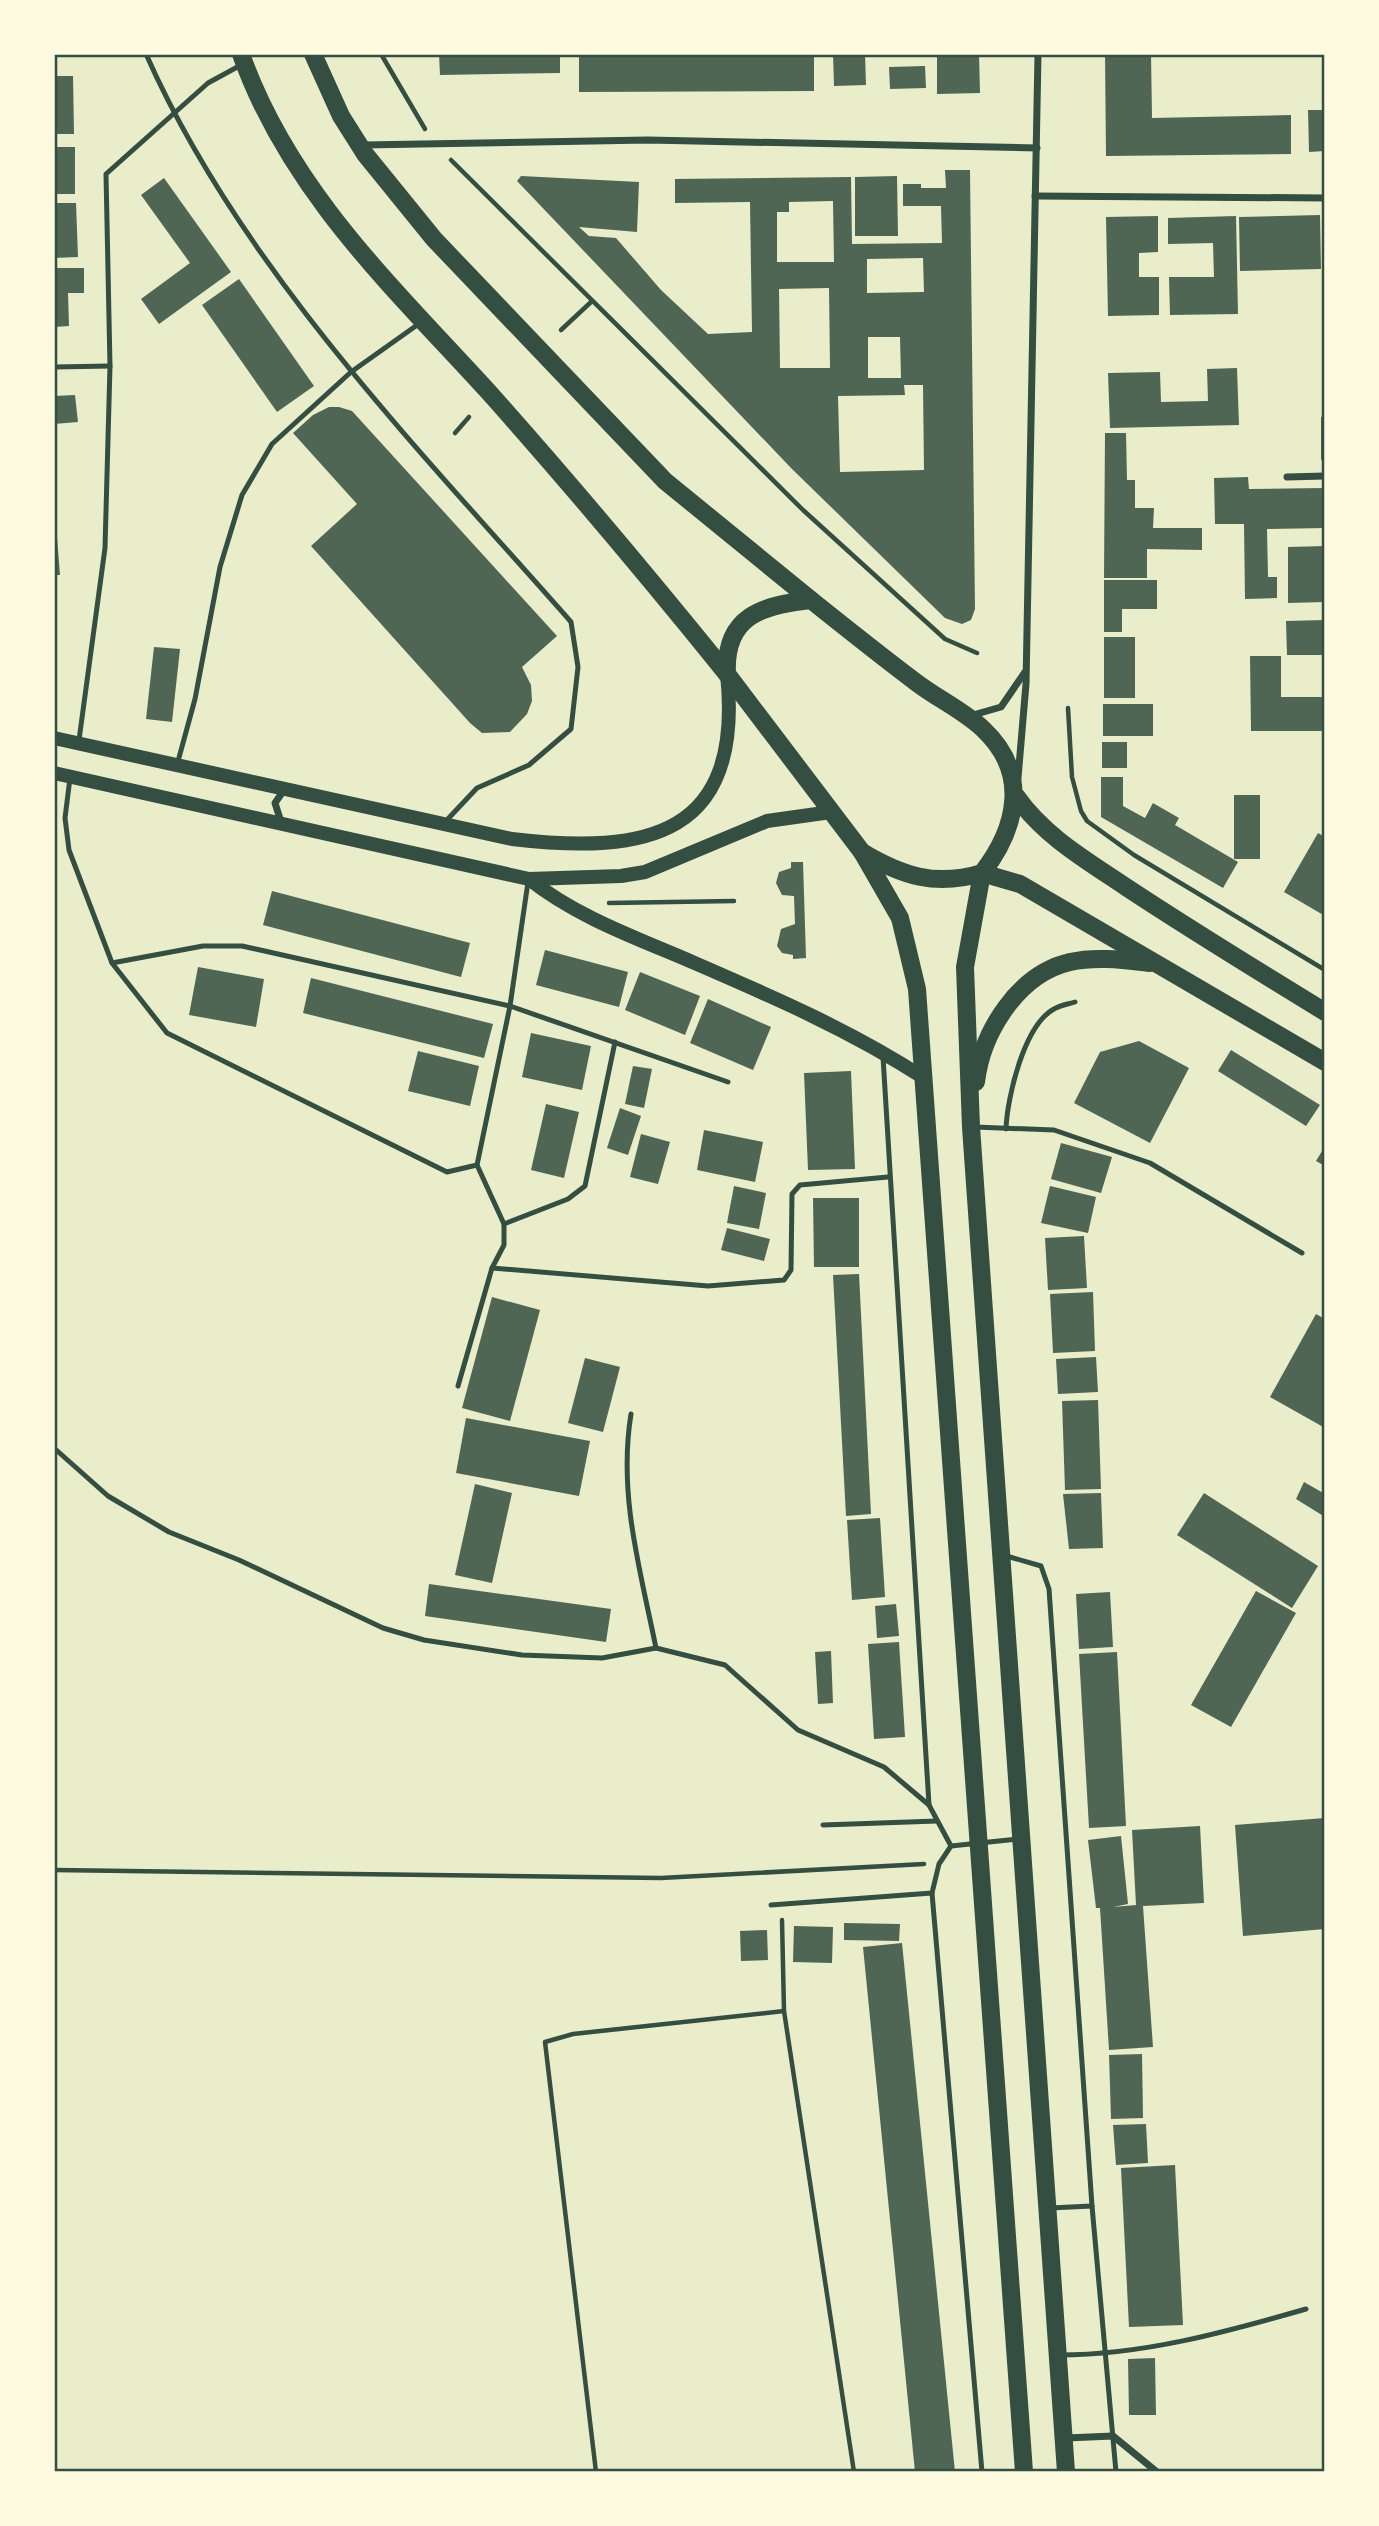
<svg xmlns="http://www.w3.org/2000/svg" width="1379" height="2526" font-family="'DM Sans',sans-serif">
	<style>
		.building { fill: #4f6655; fill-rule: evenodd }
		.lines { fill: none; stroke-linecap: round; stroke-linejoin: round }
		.path { stroke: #344e41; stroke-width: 4.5 }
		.service { stroke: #344e41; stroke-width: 5 }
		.minor { stroke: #344e41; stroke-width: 7 }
		.secondary { stroke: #344e41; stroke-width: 14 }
		.primary { stroke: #344e41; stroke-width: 18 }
		.neatline { fill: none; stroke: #344e41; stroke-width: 2.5 }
	</style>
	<rect width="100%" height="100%" fill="#e9edc9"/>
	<g class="building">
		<path d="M439,54H560V73L440,75Z"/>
		<path d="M579,54H814V91L579,92Z"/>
		<path d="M833,54H865L866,85L834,86Z"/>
		<path d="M937,54H979L980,93L937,94Z"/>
		<path d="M1105,54H1151L1152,118L1291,115V154L1106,156Z"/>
		<path d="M925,66L926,88L890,89L889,67Z"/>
		<path d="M54,76H73L74,134H54Z"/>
		<path d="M1308,110H1325V151L1309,152Z"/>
		<rect x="54" y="147" width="21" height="47"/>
		<path d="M945,170H970L975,609L971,620L962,624L945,618L791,468L517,181L521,176L639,182L637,232L579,227L589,236L616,238L661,290L708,334L752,332L750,202L675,203V179L851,177L852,244L942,243L941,206H903V184H921V188H946ZM833,201L834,262H777V212H789V202ZM923,258L924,292L867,293V259ZM829,288L830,368H780L779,289ZM868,337H900L901,378H868ZM904,385H923L924,470L840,472L838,396L905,395Z"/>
		<path d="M897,176L898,236H855V177Z"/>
		<path d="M164,178L231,272L159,324L141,299L190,263L141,195Z"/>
		<path d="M54,203H76L78,257L54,258Z"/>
		<path d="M1320,215L1321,269L1240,271L1239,217Z"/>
		<path d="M1158,216V252L1139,253V277H1159V315L1108,316L1106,217Z"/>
		<path d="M1236,216L1238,314L1170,315L1169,277H1214L1213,243L1168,244V218Z"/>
		<path d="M54,268H84V293H68L69,326L54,327Z"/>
		<path d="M239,279L314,386L277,412L202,305Z"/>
		<path d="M1237,368L1239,425L1110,428L1108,373L1160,372L1161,402L1208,401L1207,369Z"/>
		<path d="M75,395L78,422L54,424V396Z"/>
		<path d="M329,407H339L352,411L557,636L522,667L531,685L532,701L527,714L510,732L482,733L470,723L311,546L357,504L293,433L313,415Z"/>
		<rect x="1321" y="417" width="4" height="43"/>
		<path d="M1105,433H1126L1127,480H1135V508H1154L1153,528H1202V550L1147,549V578H1104Z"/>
		<path d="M1248,477L1249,489L1325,488V528L1267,529L1268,577H1277V598L1245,599L1244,524H1215L1214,478Z"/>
		<path d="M54,537H57L60,575H54Z"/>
		<path d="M1325,546V602L1288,603V547Z"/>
		<path d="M1104,580H1157V609H1122V632H1104Z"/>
		<path d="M1325,620V655H1287L1286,621Z"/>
		<rect x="1104" y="637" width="31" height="61"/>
		<path d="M154,647L180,649L172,722L146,719Z"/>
		<path d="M1250,656H1281V697H1325V731H1251Z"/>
		<rect x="1103" y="704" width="50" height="32"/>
		<rect x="1102" y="742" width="25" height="26"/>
		<path d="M1101,777H1123V806L1145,818L1153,803L1179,818L1175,825L1238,862L1223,888L1101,817Z"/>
		<rect x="1234" y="795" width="26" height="64"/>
		<path d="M1318,833L1325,837V916L1284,892Z"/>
		<path d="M791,862H803L806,958L793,959V955L782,953L777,946L781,929L795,924L794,896L782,895L776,883L779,872L791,868Z"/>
		<path d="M272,891L470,943L461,977L263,925Z"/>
		<path d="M545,950L628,972L619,1007L536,985Z"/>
		<path d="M198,967L264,979L256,1027L189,1015Z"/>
		<path d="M640,972L700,996L685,1035L625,1010Z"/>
		<path d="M311,978L493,1024L484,1058L303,1013Z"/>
		<path d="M708,999L771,1027L753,1070L690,1043Z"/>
		<path d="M531,1033L591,1046L582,1090L522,1077Z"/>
		<path d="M1139,1041L1189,1068L1150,1143L1074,1103L1100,1052Z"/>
		<path d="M1231,1050L1320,1105L1306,1126L1218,1071Z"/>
		<path d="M418,1051L479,1066L470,1106L408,1091Z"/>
		<path d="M633,1066L652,1069L644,1108L625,1104Z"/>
		<path d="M851,1071L855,1169L808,1170L804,1073Z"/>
		<path d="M546,1104L579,1112L564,1178L531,1170Z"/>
		<path d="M620,1108L641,1116L628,1155L607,1148Z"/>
		<path d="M704,1130L763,1142L755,1182L697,1170Z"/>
		<path d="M641,1134L670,1142L658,1184L630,1177Z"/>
		<path d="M1061,1143L1112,1157L1101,1193L1051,1179Z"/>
		<path d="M1325,1146V1166L1316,1161Z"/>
		<path d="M734,1186L766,1193L759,1229L727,1223Z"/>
		<path d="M1050,1186L1096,1197L1088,1233L1041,1223Z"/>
		<path d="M813,1198H859V1267H814Z"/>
		<path d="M727,1228L770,1239L764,1261L721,1250Z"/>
		<path d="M1084,1236L1087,1288L1048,1290L1045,1238Z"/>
		<path d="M859,1274L871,1514L846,1516L833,1275Z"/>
		<path d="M1093,1292L1095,1351L1053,1353L1050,1294Z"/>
		<path d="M492,1297L540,1310L510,1421L462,1408Z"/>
		<path d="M1316,1314L1325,1319V1428L1270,1397Z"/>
		<path d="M1096,1357L1098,1392L1058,1394L1056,1359Z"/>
		<path d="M585,1358L620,1367L603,1432L568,1423Z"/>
		<path d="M1098,1400L1101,1489L1065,1490L1062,1401Z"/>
		<path d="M466,1418L590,1441L579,1496L456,1473Z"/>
		<path d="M1304,1482L1325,1494V1517L1296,1499Z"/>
		<path d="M475,1484L512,1493L492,1583L455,1575Z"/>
		<path d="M1101,1493L1103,1548L1069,1549L1063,1494Z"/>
		<path d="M1204,1493L1318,1566L1292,1608L1177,1535Z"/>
		<path d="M880,1518L885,1597L852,1600L847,1520Z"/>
		<path d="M429,1584L611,1609L606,1642L425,1616Z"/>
		<path d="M1256,1591L1296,1613L1231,1727L1191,1705Z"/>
		<path d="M1110,1592L1113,1647L1079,1649L1076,1594Z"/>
		<path d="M896,1604L899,1636L877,1638L875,1606Z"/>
		<path d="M899,1642L905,1737L874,1739L868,1644Z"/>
		<path d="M831,1651L833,1703L818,1704L815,1652Z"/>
		<path d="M1117,1652L1126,1826L1089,1828L1079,1654Z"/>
		<path d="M1325,1818V1929L1243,1936L1235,1825Z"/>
		<path d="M1200,1826L1204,1903L1143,1906L1153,2047L1109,2050L1100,1908H1096L1088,1840L1121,1836L1128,1904L1113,1907L1136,1905L1132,1830Z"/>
		<path d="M844,1923L900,1924L899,1941L844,1940Z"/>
		<path d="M794,1926L833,1927L832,1963L793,1962Z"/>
		<path d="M767,1930L768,1960L741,1961L740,1931Z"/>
		<path d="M902,1943L955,2472H915L863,1947Z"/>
		<path d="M1142,2054L1143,2118L1111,2119L1109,2055Z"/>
		<path d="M1146,2124L1148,2163L1116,2165L1113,2125Z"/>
		<path d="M1175,2165L1183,2325L1129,2327L1121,2168Z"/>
		<path d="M1155,2358L1156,2415H1129L1128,2359Z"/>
	</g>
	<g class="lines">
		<g class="path">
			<path d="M381,54L425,129"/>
			<path d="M451,160L803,510L945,639L977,653"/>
			<path d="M561,330L591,302"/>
			<path d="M455,433L469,417"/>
			<path d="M1068,708L1072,777L1081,811L1087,821L1134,855L1325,970"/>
			<path d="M609,903L734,901"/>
			<path d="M54,1870L661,1878L924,1864"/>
			<path d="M784,2011L854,2472"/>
			<path d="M596,2472L545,2042L573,2034L784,2011L782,1920"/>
		</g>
		<g class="service">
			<path d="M146,54C240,267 419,449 571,622L578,667L571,729L529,765L477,788L445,822"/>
			<path d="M54,367L110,366"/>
			<path d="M79,740L105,548L110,366L106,174L208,83L241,65"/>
			<path d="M177,765L195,699L220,567L242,495L272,444L351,372L420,323"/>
			<path d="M70,778L65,818L69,850L112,963L167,1033L447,1172L477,1165"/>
			<path d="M112,963L203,946H242L510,1006L728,1082"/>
			<path d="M883,1057L929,1805"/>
			<path d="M975,1127L1054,1130L1150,1163L1302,1253"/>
			<path d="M1006,1129C1007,1098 1024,1025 1054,1009C1060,1005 1069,1004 1075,1002"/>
			<path d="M504,1224L568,1199L585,1186L615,1042"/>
			<path d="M492,1268L708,1286L784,1280L791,1270L792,1194L800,1185L888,1177"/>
			<path d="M458,1386L492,1268L504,1245V1224L477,1165L510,1006L528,882"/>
			<path d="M631,1414C618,1494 640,1569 656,1648"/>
			<path d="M54,1448L108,1496L169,1532L239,1560L383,1628L424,1640L522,1655L602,1658L656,1648L725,1665L798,1730L884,1767L929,1805L951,1846"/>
			<path d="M1003,1555L1041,1566L1049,1589L1092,2206L1116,2472"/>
			<path d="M823,1825L937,1821"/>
			<path d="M932,1893L982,2472"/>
			<path d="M771,1905L932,1893L939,1864L951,1846L1018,1839"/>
			<path d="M1050,2208L1092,2206"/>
			<path d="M1059,2355C1143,2355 1226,2332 1306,2309"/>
		</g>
		<g class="minor">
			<path d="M363,145L648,140L1037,148"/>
			<path d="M1035,196L1325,198"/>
			<path d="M1287,477L1325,476"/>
			<path d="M973,715L1001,707L1025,672"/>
			<path d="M1018,778L1026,684L1038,54"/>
			<path d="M281,822L275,803L284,790"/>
			<path d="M1066,2438L1113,2436L1157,2472"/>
		</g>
		<g class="secondary">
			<path d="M54,738L512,839C647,855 744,836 727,674"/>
			<path d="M54,773L529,879L621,876L645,872L767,821L831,812"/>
			<path d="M529,879C577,917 634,937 690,961C771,996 850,1030 924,1078"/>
		</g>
		<g class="primary">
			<path d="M241,54C290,193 397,291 494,398C574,488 651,580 727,674"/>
			<path d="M313,54L341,116L365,154L434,239L665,481L811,600"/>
			<path d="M811,600C846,628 881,656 917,683C938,699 964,711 983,729C1030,773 1017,828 982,873C936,887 902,876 862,852L727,674C724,616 762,605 811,600Z"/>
			<path d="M1016,796C1044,836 1086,860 1126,887C1191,930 1258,971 1325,1012"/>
			<path d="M862,852L900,918L917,989L1024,2472"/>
			<path d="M982,873L965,967L971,1127L1066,2472"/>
			<path d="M982,873L1020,884L1325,1062"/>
			<path d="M976,1082C982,1032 1018,974 1070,962C1096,956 1124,960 1150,963"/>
		</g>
	</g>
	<rect width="1379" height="2526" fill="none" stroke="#fefae0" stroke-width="112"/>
	<rect x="56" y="56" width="1267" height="2414" class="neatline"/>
</svg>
